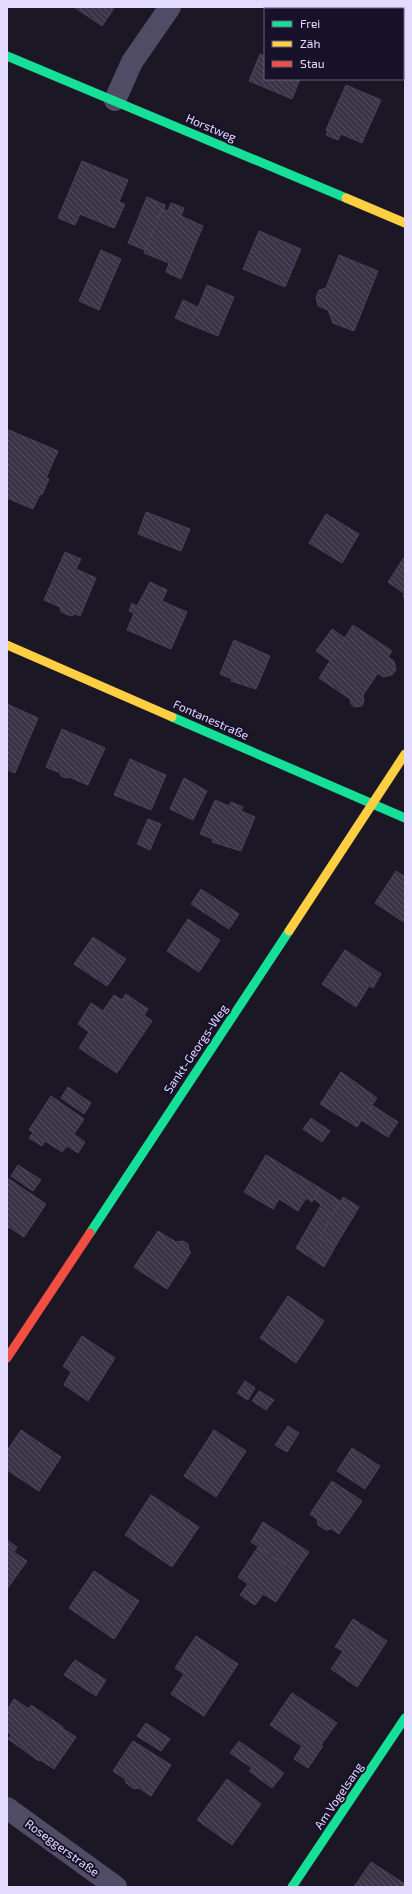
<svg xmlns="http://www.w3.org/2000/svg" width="412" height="1894" font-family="'Exo 2',sans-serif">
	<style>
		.building { fill: url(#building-back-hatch); stroke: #474257 }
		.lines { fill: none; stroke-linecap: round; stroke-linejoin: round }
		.street { stroke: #504c65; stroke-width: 22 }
		.fast { stroke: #16e098; stroke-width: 9 }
		.slow { stroke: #ffcf43; stroke-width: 9 }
		.jam { stroke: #f24e42; stroke-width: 9 }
		.labels { text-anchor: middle; stroke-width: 4; stroke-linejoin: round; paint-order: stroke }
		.street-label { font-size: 12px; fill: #e2daff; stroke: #18112a }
	</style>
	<defs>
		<pattern id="building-back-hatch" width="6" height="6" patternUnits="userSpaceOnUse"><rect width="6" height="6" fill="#3a3446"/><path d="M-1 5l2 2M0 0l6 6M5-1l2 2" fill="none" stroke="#565162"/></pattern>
	</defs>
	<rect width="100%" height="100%" fill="#1b1724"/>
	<g class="building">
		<path d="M74,7H115L102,26Z"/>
		<path d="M260,54L265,56V79H300L292,99L249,81Z"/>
		<path d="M346,85L381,100L362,143L341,134L338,140L326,135L328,131L326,130Z"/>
		<path d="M82,161L128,180L119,202L125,204L114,228L80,214L75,225L58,218Z"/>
		<path d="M147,197L165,205L164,209H162L145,250L128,243Z"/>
		<path d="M171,203L184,208L181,216L203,226L181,279L166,272L169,263L144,253L162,209L168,211Z"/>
		<path d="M259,231L301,249L285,287L243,269Z"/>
		<path d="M101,250L121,259L99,310L79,301Z"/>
		<path d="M339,255L378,271L354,331L333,323L328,310L318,306L316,298L319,290L326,288Z"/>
		<path d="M207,285L234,297L218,336L191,325Z"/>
		<path d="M183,300L198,307L191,325L175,318Z"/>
		<path d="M9,430L58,451L46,478L49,479L42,495L40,494L33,509L7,498V433Z"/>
		<path d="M146,512L190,529L181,551L138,534Z"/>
		<path d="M326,514L359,534L342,563L309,543Z"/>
		<path d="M65,552L81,559L76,569L96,578L80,616L75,614L71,616L61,612L60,607L44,600Z"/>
		<path d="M405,556V601L403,595L405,594L388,582Z"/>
		<path d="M150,582L167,590L162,601L187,612L171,649L127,630L134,613L129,611L132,603L137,606Z"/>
		<path d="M353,625L392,651L388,657L394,661L396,670L392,675L383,677L378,673L363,695L364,701L362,706L355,707L351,704L350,699L319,678Z"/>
		<path d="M332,629L345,638L330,661L316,651Z"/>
		<path d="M234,640L270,656L256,689L231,681L232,679L220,674Z"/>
		<path d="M7,704L38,718L15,773L7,770Z"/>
		<path d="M62,729L105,748L88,785L69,777L66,778L61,776L60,773L46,767Z"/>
		<path d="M130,759L166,775L151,810L114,795Z"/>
		<path d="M184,778L207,791L193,820L170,809Z"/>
		<path d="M215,800L229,806L231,802L243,807L241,811L255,817L241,851L212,842L213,839L200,834Z"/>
		<path d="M148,819L161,824L150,850L137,844Z"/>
		<path d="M396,871L405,877V923L375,903Z"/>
		<path d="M201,889L239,914L229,929L191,904Z"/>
		<path d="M188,919L220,940L199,972L167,951Z"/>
		<path d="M93,937L126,959L107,986L74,964Z"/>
		<path d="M345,950L381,974L373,988L369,986L356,1007L322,984Z"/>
		<path d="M126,994L148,1009L144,1015L152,1021L117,1073L79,1048L89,1032L78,1024L91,1003L103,1011L114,995L122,1000Z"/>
		<path d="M341,1072L377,1098L357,1127L320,1104Z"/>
		<path d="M68,1087L91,1103L84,1114L61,1098Z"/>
		<path d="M51,1096L84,1119L74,1134L85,1142L78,1153L67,1146L62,1152L45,1141L42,1146L29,1138L33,1132L29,1130Z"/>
		<path d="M372,1105L398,1122L388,1137L361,1120Z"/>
		<path d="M311,1118L330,1131L322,1142L303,1129Z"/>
		<path d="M266,1155L320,1188L312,1202L306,1198L298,1211L279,1199L273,1209L244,1192Z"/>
		<path d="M18,1165L41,1180L33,1191L11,1176Z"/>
		<path d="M9,1179L46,1204L24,1237L9,1227L7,1230V1182Z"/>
		<path d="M320,1188L340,1201L320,1237L335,1247L324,1267L296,1248L321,1205L314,1199Z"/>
		<path d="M343,1197L359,1207L335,1247L320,1237Z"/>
		<path d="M158,1231L176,1242L183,1241L188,1244L189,1251L191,1252L167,1289L134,1267Z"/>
		<path d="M288,1296L324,1321L296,1363L260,1338Z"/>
		<path d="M82,1336L115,1358L88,1401L64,1385L71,1372L63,1366Z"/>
		<path d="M245,1381L255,1388L248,1400L237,1393Z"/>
		<path d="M259,1391L274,1400L266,1410L252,1401Z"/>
		<path d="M288,1426L299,1433L287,1452L275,1445Z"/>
		<path d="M21,1430L61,1457L39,1491L7,1470V1451Z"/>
		<path d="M214,1430L246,1451L216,1497L184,1476Z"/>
		<path d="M352,1448L380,1466L365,1489L337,1471Z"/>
		<path d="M332,1481L362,1501L339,1534L332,1529L326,1530L318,1525L317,1519L310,1514Z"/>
		<path d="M151,1495L199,1527L172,1567L125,1535Z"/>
		<path d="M263,1522L309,1552L296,1571L251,1542Z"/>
		<path d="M7,1540L17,1547L14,1552L27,1561L7,1589Z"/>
		<path d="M258,1547L296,1571L276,1602L263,1594L255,1605L240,1595L248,1584L238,1577Z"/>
		<path d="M94,1571L139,1601L114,1639L69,1608Z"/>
		<path d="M353,1619L387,1641L357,1687L331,1669L343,1651L335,1647Z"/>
		<path d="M196,1636L238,1664L204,1716L171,1694L184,1674L175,1668Z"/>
		<path d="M75,1660L106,1680L96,1696L64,1675Z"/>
		<path d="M292,1693L337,1723L321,1745L323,1746L308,1768L294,1759L302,1746L270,1725Z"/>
		<path d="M14,1699L29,1709L31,1705L63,1727L39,1761L8,1739L11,1735L7,1732V1710Z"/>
		<path d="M146,1723L170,1739L161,1751L137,1736Z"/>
		<path d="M62,1728L76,1737L54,1769L40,1760Z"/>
		<path d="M133,1741L171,1765L151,1796L139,1788L134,1789L126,1783L125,1779L113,1771Z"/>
		<path d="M239,1741L284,1773L272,1788L249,1771L252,1768L230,1753Z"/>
		<path d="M227,1779L261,1804L232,1845L197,1820Z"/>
		<path d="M371,1862L405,1884V1887H354Z"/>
	</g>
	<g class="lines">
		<g class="street">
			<path d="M115,100L132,62L170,7"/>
			<path d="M7,1808L116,1887"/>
		</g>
		<g class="fast">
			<path d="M7,56L346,198"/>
			<path d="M172,717L405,818"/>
			<path d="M90,1233L289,931"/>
			<path d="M292,1887L405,1718"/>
		</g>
		<g class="slow">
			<path d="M346,198L405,223"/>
			<path d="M7,645L172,717"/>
			<path d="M289,931L405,754"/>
		</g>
		<path class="jam" d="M7,1358L90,1233"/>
	</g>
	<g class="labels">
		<g class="street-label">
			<text transform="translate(211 128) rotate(23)" y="4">Horstweg</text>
			<text transform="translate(211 720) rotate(24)" y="4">Fontanestraße</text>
			<text transform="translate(196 1049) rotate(-56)" y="4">Sankt-Georgs-Weg</text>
			<text transform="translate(339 1796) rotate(-56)" y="4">Am Vogelsang</text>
			<text transform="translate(62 1848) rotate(36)" y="4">Roseggerstraße</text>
		</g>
	</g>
	<rect width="412" height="1894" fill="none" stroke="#e2daff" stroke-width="16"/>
	<rect x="264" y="8" width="140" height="72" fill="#18112a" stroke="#69617f"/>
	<rect x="272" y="21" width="20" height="6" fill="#16e098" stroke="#69617f"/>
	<text x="300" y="28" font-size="12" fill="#e2daff">Frei</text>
	<rect x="272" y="41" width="20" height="6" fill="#ffcf43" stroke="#69617f"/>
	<text x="300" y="48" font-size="12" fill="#e2daff">Zäh</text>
	<rect x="272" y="61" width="20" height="6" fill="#f24e42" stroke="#69617f"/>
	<text x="300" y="68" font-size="12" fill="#e2daff">Stau</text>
</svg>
